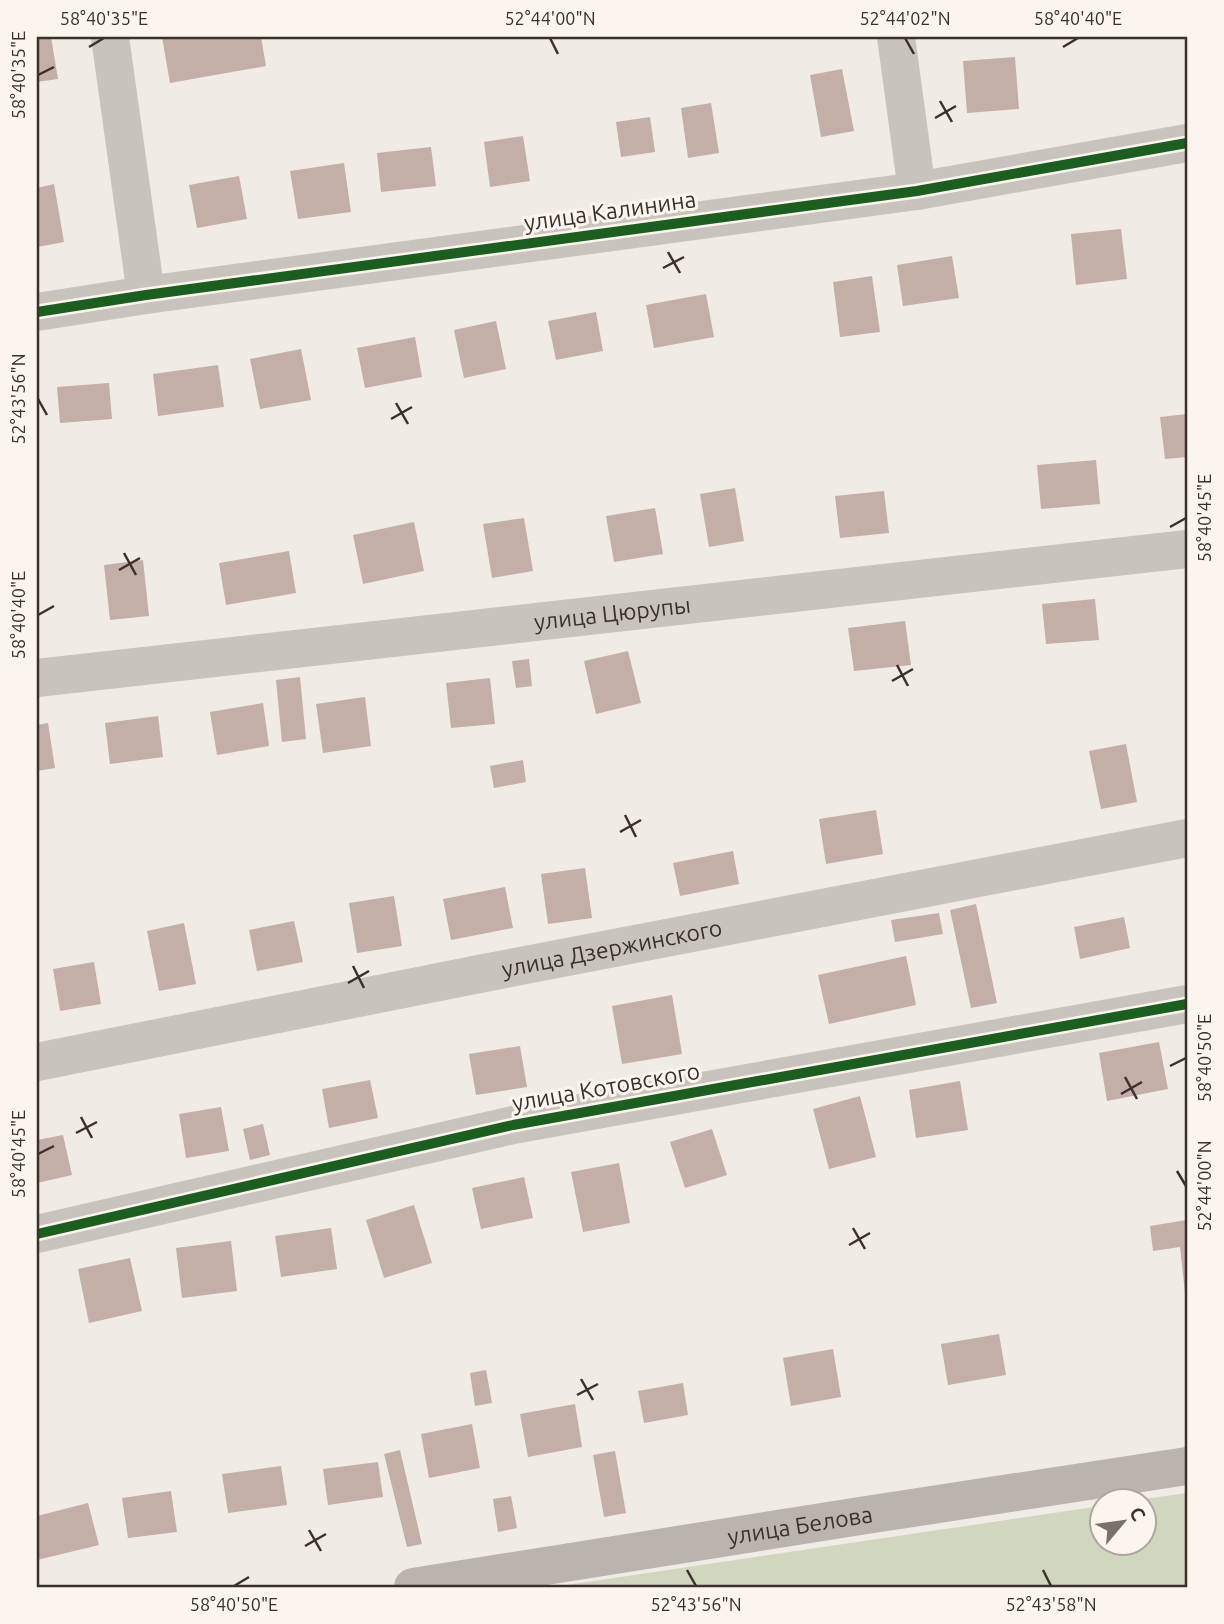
<svg xmlns="http://www.w3.org/2000/svg" width="1224" height="1624" font-family="Ubuntu,sans-serif">
	<style>
		.green { fill: #d1d6bf }
		.building { fill: #c3afa7 }
		.lines { fill: none; stroke-linecap: round; stroke-linejoin: round }
		.minor { stroke: #c9c3be; stroke-width: 38 }
		.secondary { stroke: #bab3ae; stroke-width: 38 }
		.cycleway-casing { stroke: #fbf5ee; stroke-width: 15 }
		.cycleway { stroke: #1b5e20; stroke-width: 10 }
		.ticks { fill: none; stroke: #3b302b; stroke-width: 2.5 }
		.labels { text-anchor: middle; stroke-width: 6; stroke-linejoin: round; paint-order: stroke }
		.street-label { font-size: 23px; fill: #3b302b; stroke: #fbf5ee }
		.neatline { fill: none; stroke: #3b302b; stroke-width: 2.5 }
		.ticks-label { font-size: 18px; text-anchor: middle; fill: #3b302b }
	</style>
	<rect width="100%" height="100%" fill="#f0ebe5"/>
	<path class="green" d="M1187,1493V1587H553L1101,1506L1102,1544H1144V1502L1130,1501Z"/>
	<g class="building">
		<path d="M37,37H51L58,79L37,82Z"/>
		<path d="M162,37H261L266,66L170,83Z"/>
		<path d="M1015,57L1019,109L967,113L963,61Z"/>
		<path d="M842,69L854,131L821,137L810,75Z"/>
		<path d="M711,103L719,153L688,158L681,108Z"/>
		<path d="M650,117L655,152L621,157L616,122Z"/>
		<path d="M523,136L530,181L490,187L484,142Z"/>
		<path d="M431,147L436,186L381,192L377,153Z"/>
		<path d="M344,163L351,212L298,219L290,171Z"/>
		<path d="M239,176L247,219L197,228L189,185Z"/>
		<path d="M54,184L64,242L37,247V188Z"/>
		<path d="M1121,229L1127,279L1076,285L1071,234Z"/>
		<path d="M952,256L959,298L903,306L897,265Z"/>
		<path d="M872,276L880,332L840,337L833,282Z"/>
		<path d="M706,294L714,337L654,348L646,305Z"/>
		<path d="M596,312L603,351L556,360L548,321Z"/>
		<path d="M496,321L506,369L464,378L454,330Z"/>
		<path d="M415,337L422,377L365,388L357,348Z"/>
		<path d="M301,349L311,400L260,409L250,359Z"/>
		<path d="M218,365L224,407L158,416L153,374Z"/>
		<path d="M109,383L112,419L60,423L57,387Z"/>
		<path d="M1187,414V457L1165,459L1160,417Z"/>
		<path d="M1096,460L1100,504L1041,509L1037,465Z"/>
		<path d="M735,488L744,541L709,547L700,494Z"/>
		<path d="M884,491L889,533L840,538L835,496Z"/>
		<path d="M655,508L663,554L614,562L606,516Z"/>
		<path d="M524,518L533,571L492,578L483,524Z"/>
		<path d="M414,522L424,571L363,584L353,535Z"/>
		<path d="M289,551L296,593L226,605L219,563Z"/>
		<path d="M143,560L149,616L110,620L104,565Z"/>
		<path d="M1095,599L1099,640L1046,644L1042,604Z"/>
		<path d="M905,621L911,665L854,671L848,628Z"/>
		<path d="M628,651L641,703L596,714L584,661Z"/>
		<path d="M529,659L532,686L516,688L512,661Z"/>
		<path d="M300,677L306,739L282,742L276,680Z"/>
		<path d="M490,678L495,724L451,728L446,683Z"/>
		<path d="M365,697L371,746L323,753L316,704Z"/>
		<path d="M263,703L269,746L217,755L210,712Z"/>
		<path d="M158,716L163,757L110,764L105,723Z"/>
		<path d="M48,723L55,768L37,771V725Z"/>
		<path d="M1126,744L1137,802L1101,809L1089,751Z"/>
		<path d="M523,760L526,782L494,788L490,766Z"/>
		<path d="M876,810L883,854L826,864L819,819Z"/>
		<path d="M733,851L739,884L680,896L673,863Z"/>
		<path d="M585,868L592,918L548,924L541,874Z"/>
		<path d="M505,887L513,928L451,940L443,899Z"/>
		<path d="M394,896L402,946L357,953L349,903Z"/>
		<path d="M976,904L997,1003L971,1008L950,910Z"/>
		<path d="M939,913L943,934L895,942L891,920Z"/>
		<path d="M1124,917L1130,948L1080,959L1074,927Z"/>
		<path d="M294,921L303,962L257,971L249,930Z"/>
		<path d="M184,923L196,984L159,991L147,931Z"/>
		<path d="M906,956L916,1005L829,1024L818,975Z"/>
		<path d="M94,962L101,1004L60,1011L53,969Z"/>
		<path d="M672,995L682,1054L622,1064L612,1006Z"/>
		<path d="M1159,1042L1168,1089L1107,1101L1099,1053Z"/>
		<path d="M520,1046L527,1087L476,1095L469,1054Z"/>
		<path d="M370,1080L378,1118L329,1128L322,1089Z"/>
		<path d="M960,1081L968,1130L916,1138L909,1090Z"/>
		<path d="M860,1096L876,1157L829,1169L813,1109Z"/>
		<path d="M221,1107L229,1151L186,1158L179,1114Z"/>
		<path d="M263,1124L270,1155L250,1160L243,1129Z"/>
		<path d="M712,1129L727,1175L685,1188L670,1142Z"/>
		<path d="M63,1135L72,1175L37,1183V1140Z"/>
		<path d="M619,1163L630,1223L583,1232L571,1172Z"/>
		<path d="M524,1177L533,1218L481,1229L472,1188Z"/>
		<path d="M414,1205L432,1263L384,1278L366,1220Z"/>
		<path d="M1187,1220V1293H1185L1180,1247L1153,1251L1150,1226Z"/>
		<path d="M331,1228L337,1269L281,1277L275,1236Z"/>
		<path d="M231,1241L237,1291L182,1298L176,1248Z"/>
		<path d="M130,1258L142,1311L89,1323L78,1269Z"/>
		<path d="M999,1334L1006,1375L948,1385L941,1344Z"/>
		<path d="M833,1349L841,1397L791,1406L783,1358Z"/>
		<path d="M486,1370L492,1403L475,1406L470,1373Z"/>
		<path d="M683,1383L688,1415L644,1423L638,1391Z"/>
		<path d="M575,1404L582,1447L528,1457L520,1414Z"/>
		<path d="M472,1424L480,1468L429,1478L421,1434Z"/>
		<path d="M400,1450L422,1544L407,1547L384,1454Z"/>
		<path d="M615,1451L626,1513L604,1517L593,1455Z"/>
		<path d="M378,1462L383,1497L328,1505L323,1469Z"/>
		<path d="M281,1466L287,1505L228,1513L222,1474Z"/>
		<path d="M171,1491L177,1532L128,1538L122,1498Z"/>
		<path d="M511,1496L517,1528L498,1532L493,1499Z"/>
		<path d="M88,1503L99,1545L37,1560V1516Z"/>
	</g>
	<g class="lines">
		<g class="minor">
			<path d="M110,37L146,295"/>
			<path d="M896,37L917,191"/>
			<path d="M37,312L146,295L917,191L1187,143"/>
			<path id="s1" d="M37,678L1187,549"/>
			<path id="s2" d="M37,1062L479,974L1187,838"/>
			<path d="M37,1234L513,1125L1187,1004"/>
		</g>
		<path class="secondary" id="s3" d="M413,1587L860,1516L1187,1466"/>
		<defs>
			<g id="cycleway">
				<path d="M37,312L146,295L917,191L1187,143"/>
				<path d="M37,1234L513,1125L1187,1004"/>
			</g>
		</defs>
		<use href="#cycleway" class="cycleway-casing"/>
		<use href="#cycleway" class="cycleway"/>
	</g>
	<path class="ticks" d="M550,38L558,54M905,38L914,54M89,47L104,38M1063,47L1078,38M38,75L54,67M940,101L952,122M935,118L956,106M668,252L680,273M663,268L684,257M38,399L47,415M396,403L408,424M391,419L412,407M1170,527L1186,518M124,553L136,575M119,570L140,558M38,615L54,606M897,665L908,686M892,681L913,669M625,815L636,837M620,832L641,820M353,966L364,988M348,983L369,971M1170,1066L1186,1058M1125,1077L1137,1099M1121,1094L1142,1082M81,1117L92,1138M76,1133L97,1122M38,1154L54,1146M1177,1171L1186,1186M853,1228L865,1249M849,1245L870,1233M581,1379L593,1400M577,1395L598,1384M309,1530L321,1551M305,1546L326,1534M687,1570L696,1586M1043,1570L1051,1586M234,1586L249,1577"/>
	<g class="labels">
		<g class="street-label">
			<text transform="translate(610 211) rotate(-8)" y="8">улица Калинина</text>
			<text dy="8" stroke="none"><textPath href="#s1" startOffset="579">улица Цюрупы</textPath></text>
			<text dy="8" stroke="none"><textPath href="#s2" startOffset="586">улица Дзержинского</textPath></text>
			<text transform="translate(606 1087) rotate(-10)" y="8">улица Котовского</text>
			<text dy="8" stroke="none"><textPath href="#s3" startOffset="392">улица Белова</textPath></text>
		</g>
	</g>
	<rect width="1224" height="1624" fill="none" stroke="#fbf5ee" stroke-width="77"/>
	<g transform="translate(1123 1522) rotate(61)"><circle r="33" fill="#fbf5ee" stroke="#aea6a0" stroke-width="2"/>
	<path d="M0-5L12 26L0 18L-12 26Z" fill="#7a716c"/>
	<text y="-10" font-size="19" font-weight="bold" text-anchor="middle" fill="#3b302b">С</text>
	</g>
	<rect x="38" y="38" width="1148" height="1548" class="neatline"/>
	<g class="ticks-label">
		<text x="104" y="25">58°40'35"E</text>
		<text x="550" y="25">52°44'00"N</text>
		<text x="905" y="25">52°44'02"N</text>
		<text x="1078" y="25">58°40'40"E</text>
		<text transform="translate(19 75) rotate(-90)" y="6">58°40'35"E</text>
		<text transform="translate(19 399) rotate(-90)" y="6">52°43'56"N</text>
		<text transform="translate(1205 518) rotate(-90)" y="6">58°40'45"E</text>
		<text transform="translate(19 615) rotate(-90)" y="6">58°40'40"E</text>
		<text transform="translate(1205 1058) rotate(-90)" y="6">58°40'50"E</text>
		<text transform="translate(19 1154) rotate(-90)" y="6">58°40'45"E</text>
		<text transform="translate(1205 1186) rotate(-90)" y="6">52°44'00"N</text>
		<text x="234" y="1611">58°40'50"E</text>
		<text x="696" y="1611">52°43'56"N</text>
		<text x="1051" y="1611">52°43'58"N</text>
	</g>
</svg>
